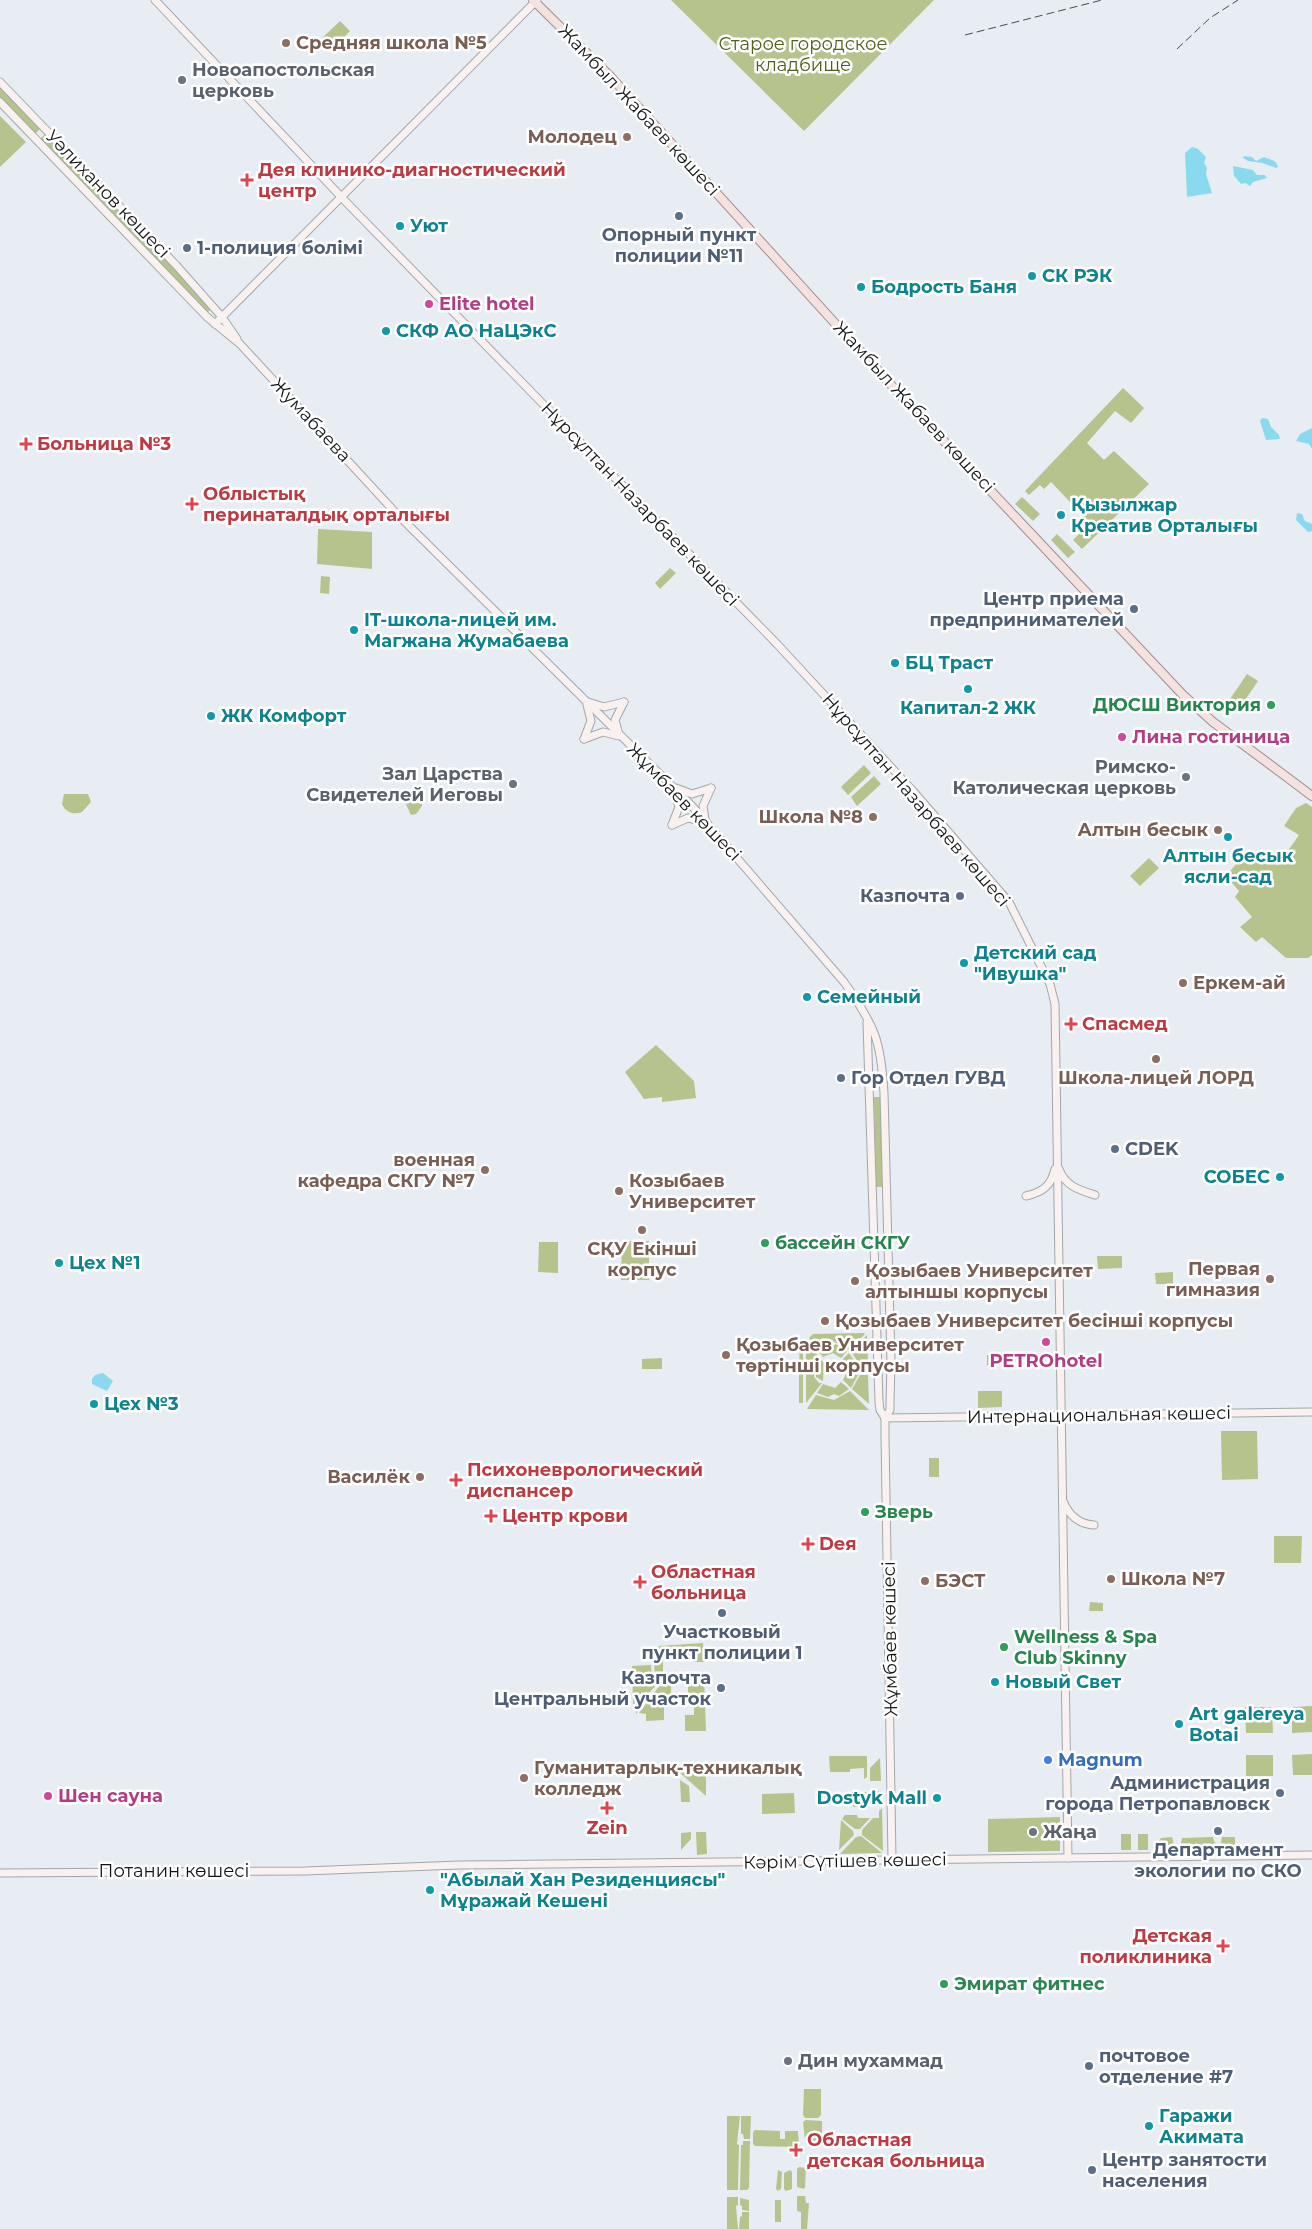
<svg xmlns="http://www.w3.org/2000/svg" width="1312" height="2229" font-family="Montserrat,sans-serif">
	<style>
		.green { fill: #b6c38d }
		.water { fill: #8adaef }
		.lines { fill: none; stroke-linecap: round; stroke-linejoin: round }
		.secondary-casing { stroke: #a2a7ac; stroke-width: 9 }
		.primary-casing { stroke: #a08e8c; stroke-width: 10 }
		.secondary { stroke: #f9f1ef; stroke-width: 7 }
		.primary { stroke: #f4e2e0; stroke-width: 8 }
		.rail { stroke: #484b4e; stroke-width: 1; stroke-dasharray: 8 4; stroke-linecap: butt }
		.education-dot { fill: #8d6e63; stroke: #fff; stroke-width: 2 }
		.worship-dot { fill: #6b7280; stroke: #fff; stroke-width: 2 }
		.health-dot { fill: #e0444e; stroke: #fff; stroke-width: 2 }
		.service-dot { fill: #5c6f8a; stroke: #fff; stroke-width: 2 }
		.culture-dot { fill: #0f9aa8; stroke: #fff; stroke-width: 2 }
		.hotel-dot { fill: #d1479c; stroke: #fff; stroke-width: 2 }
		.leisure-dot { fill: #2e9e5b; stroke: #fff; stroke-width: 2 }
		.shop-dot { fill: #3f7fe0; stroke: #fff; stroke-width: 2 }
		.labels { text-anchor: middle; stroke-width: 5; stroke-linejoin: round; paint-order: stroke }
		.education-label { font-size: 18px; font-weight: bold; fill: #785e54; stroke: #fff; text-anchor: start }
		.park-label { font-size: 18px; fill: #525f1c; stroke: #fff }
		.worship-label { font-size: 18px; font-weight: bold; fill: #5b616d; stroke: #fff; text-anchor: start }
		.street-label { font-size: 18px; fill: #121416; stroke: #fff }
		.health-label { font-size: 18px; font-weight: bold; fill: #be3a42; stroke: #fff; text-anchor: start }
		.culture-label { font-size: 18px; font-weight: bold; fill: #0d838f; stroke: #fff; text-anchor: start }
		.service-label { font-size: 18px; font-weight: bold; fill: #4e5e75; stroke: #fff; text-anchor: start }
		.hotel-label { font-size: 18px; font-weight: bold; fill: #b23c85; stroke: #fff; text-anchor: start }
		.leisure-label { font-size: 18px; font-weight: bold; fill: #27864d; stroke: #fff; text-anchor: start }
		.shop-label { font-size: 18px; font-weight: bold; fill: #366cbe; stroke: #fff; text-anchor: start }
	</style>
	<rect width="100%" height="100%" fill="#e8edf3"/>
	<g class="green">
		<path d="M671,0H934L804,131Z"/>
		<path d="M340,21L350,31L331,51L320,40Z"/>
		<path d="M0,87L40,129L35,134L0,98Z"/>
		<path d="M0,116L26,142L0,167Z"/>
		<path d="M45,134L212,308L207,313L40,139Z"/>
		<path d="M1123,388L1144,408L1131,423L1115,411L1087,443L1104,460L1114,451L1149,484L1082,549L1073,540L1090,523L1051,482L1044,489L1040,485L1029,495L1025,491Z"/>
		<path d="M1022,497L1040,514L1033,521L1015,504Z"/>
		<path d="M318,529L372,532V569L317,564Z"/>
		<path d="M1057,534L1075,552L1068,558L1051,540Z"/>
		<path d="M670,568L676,573L660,589L655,583Z"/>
		<path d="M321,576L330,577L329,594L320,593Z"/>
		<path d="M1247,674L1258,681L1239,709L1228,702Z"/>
		<path d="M864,765L871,773L848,795L841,787Z"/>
		<path d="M874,776L881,784L857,806L851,797Z"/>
		<path d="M64,794H88L91,802L82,812C74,815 66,813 62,804Z"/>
		<path d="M393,799H407L422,804V806L416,814L411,815L405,802Z"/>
		<path d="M1306,803L1312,807V955L1308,958H1286L1262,937L1256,942L1240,927L1252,917L1235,897L1239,891L1226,876L1247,851L1262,862L1278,865L1299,835L1284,826L1296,808Z"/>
		<path d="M1149,858L1159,868L1140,886L1130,876Z"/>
		<path d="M656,1045L694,1081L696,1098L662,1102V1097L644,1099L625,1072Z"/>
		<path d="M874,1097H881L883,1187H876Z"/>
		<path d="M622,1241H649V1280H621Z"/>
		<path d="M539,1242H558V1273L538,1272Z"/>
		<path d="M1097,1256H1122V1268L1098,1269Z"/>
		<path d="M1173,1272V1284H1156L1155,1273Z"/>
		<path d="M813,1334L864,1333L865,1334L849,1350L831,1340L815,1346L809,1338Z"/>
		<path d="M867,1335L868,1365L860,1366L851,1351Z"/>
		<path d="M800,1339H803V1367H799Z"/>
		<path d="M806,1341L820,1358L817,1357L813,1361L814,1377L819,1383H822L806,1403Z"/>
		<path d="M826,1344L831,1347L836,1344L847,1351L841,1358L833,1353L823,1357L816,1348Z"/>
		<path d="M849,1353L858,1366H847L842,1360Z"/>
		<path d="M987,1355L1006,1356V1365H987Z"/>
		<path d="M662,1358V1369H642V1359Z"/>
		<path d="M821,1360L824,1363L823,1381L816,1377L815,1362Z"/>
		<path d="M799,1371L803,1372V1403H799Z"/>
		<path d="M846,1374L858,1375L851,1388L843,1380Z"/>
		<path d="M860,1375H868L869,1404L852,1389Z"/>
		<path d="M841,1382L849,1389L839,1396L834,1394L828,1397L817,1393L823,1384L835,1388Z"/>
		<path d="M850,1391L869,1410L807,1409L816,1395L834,1400Z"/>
		<path d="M978,1391H1002V1407L978,1408Z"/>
		<path d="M1221,1431H1257L1258,1479L1222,1480Z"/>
		<rect x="929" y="1458" width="10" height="19"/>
		<path d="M1274,1536H1302L1301,1563H1274Z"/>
		<path d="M1090,1602L1103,1603V1611H1089Z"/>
		<path d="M703,1643L704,1662H693L692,1655L663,1656V1679H655L654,1660L659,1646Z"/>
		<path d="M651,1665L652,1681H660L649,1693V1696L636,1714L635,1704H633L632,1666Z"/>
		<path d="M704,1677L706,1731H685V1715H694V1705L688,1704V1685H694V1678Z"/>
		<path d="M663,1681V1685H671V1705H664V1720L646,1721V1714L639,1713Z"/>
		<path d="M1312,1706V1732L1292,1733V1707Z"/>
		<path d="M1245,1707H1272L1273,1733H1246Z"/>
		<path d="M1312,1754V1775H1293L1292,1755Z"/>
		<rect x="1246" y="1755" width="27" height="21"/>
		<path d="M829,1756H867V1777L864,1779V1768L850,1769V1772H830Z"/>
		<path d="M880,1758L881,1781H870V1768Z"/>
		<path d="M679,1769H706V1796L679,1772Z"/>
		<path d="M680,1780L689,1786L690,1802H681Z"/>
		<path d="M871,1791H881L882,1802H871Z"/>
		<path d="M864,1792H868V1807H853V1801L864,1800Z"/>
		<path d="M794,1793L795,1813L762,1814V1794Z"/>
		<path d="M882,1808L883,1851L862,1835V1830L873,1818H879V1811Z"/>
		<path d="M845,1815H857L858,1818H870L860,1829H855L842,1819Z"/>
		<path d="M1060,1817V1851L988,1852V1819Z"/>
		<path d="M841,1820L853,1831L854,1835L839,1850Z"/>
		<path d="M691,1832V1839L681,1850V1833Z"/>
		<path d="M696,1832H706L707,1854L697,1855Z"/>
		<rect x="1121" y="1834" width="10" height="16"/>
		<rect x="1138" y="1834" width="10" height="16"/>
		<path d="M861,1836L882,1853L840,1854L856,1837Z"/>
		<path d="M1172,1837L1175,1849H1158V1842L1161,1838Z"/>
		<path d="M1213,1837L1214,1841L1217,1845L1221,1843L1222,1837H1235V1848L1181,1849L1180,1848L1182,1838Z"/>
		<path d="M804,2089H821V2115L818,2118H805L803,2115Z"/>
		<path d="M727,2116H740L737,2144L739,2145L738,2190H727Z"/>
		<path d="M741,2116H751L750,2139H744L743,2134H741Z"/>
		<path d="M806,2120L822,2121V2134L837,2135L835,2143L807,2142L805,2140L803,2122Z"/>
		<path d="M755,2130L780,2131V2139H785V2131H798L799,2145L798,2147L755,2146L753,2144V2132Z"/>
		<path d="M743,2141H750L749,2188L747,2190H740L741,2145H743Z"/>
		<path d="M799,2167L806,2168L805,2187L804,2189L797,2187V2169Z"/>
		<path d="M778,2170L782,2172L781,2189L778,2191L776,2189Z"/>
		<path d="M790,2170L792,2172V2189L786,2191L784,2189V2173Z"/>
		<path d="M797,2196H805L806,2203H809L807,2229H801V2212L797,2211Z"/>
		<path d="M727,2197H738V2205L736,2206L738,2229H727Z"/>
		<path d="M740,2198L749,2200V2211L742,2210V2206L740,2205Z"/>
		<rect x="775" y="2200" width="6" height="22"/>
		<path d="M742,2212H749V2229H739L740,2217L742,2216Z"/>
	</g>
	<g class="water">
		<path d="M1192,147L1198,149L1206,157L1204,163L1207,168L1206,174L1212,193L1187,197L1185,153Z"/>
		<path d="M1244,156L1252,157L1256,161L1264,157C1270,160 1276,159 1278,167L1276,168L1262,163L1248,161L1243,158Z"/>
		<path d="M1233,166L1253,170L1257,175H1265L1267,178L1253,182L1250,186L1245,183L1241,184L1234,176Z"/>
		<path d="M1262,418L1268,419L1271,427L1279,435L1280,439L1266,440L1260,421Z"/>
		<path d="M1312,428V449L1309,444L1296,441L1300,434Z"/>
		<path d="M1297,513L1302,514L1305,521L1312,524V531L1308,532L1296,520Z"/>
		<path d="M103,1373L113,1381L107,1391L92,1384V1379L95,1375Z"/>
	</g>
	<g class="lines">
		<defs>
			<g id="secondary">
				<path d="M155,0L347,203L777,644L913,791L1009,902L1050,984L1055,1004L1068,1858"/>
				<path d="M0,82L176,265L222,317L237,339"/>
				<path d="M0,102L207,317L240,344L395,512L692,806L844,982C875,1026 881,1040 884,1093L891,1362L890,1404V1410L885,1418V1437L892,1859"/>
				<path d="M215,324L537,0"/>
				<path d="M588,702L604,707L624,702"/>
				<path d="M618,731L615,720L624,702"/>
				<path d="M584,739L591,721L587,705"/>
				<path d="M584,739L603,732L619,736"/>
				<path d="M676,788L692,794L711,788"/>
				<path d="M705,819L703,806L711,788"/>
				<path d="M672,825L679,807L674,791"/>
				<path d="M672,825L688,818L705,822"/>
				<path d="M867,1022L879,1402L880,1410L885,1418"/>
				<path d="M1059,1169C1065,1186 1079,1190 1095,1195"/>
				<path d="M1026,1196C1043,1192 1051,1186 1055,1169"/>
				<path d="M885,1418L1312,1412"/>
				<path d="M1063,1501C1069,1516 1079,1524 1094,1525"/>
				<path d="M0,1873L305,1871L459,1865L1312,1855"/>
			</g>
			<path id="primary" d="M533,0L610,76L893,387L1183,695L1213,722L1312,796"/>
		</defs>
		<use href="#secondary" class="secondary-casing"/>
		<use href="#primary" class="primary-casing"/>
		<use href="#secondary" class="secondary"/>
		<use href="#primary" class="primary"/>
		<g class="rail">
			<path d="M965,35L1102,0"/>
			<path d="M1177,49L1210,18L1238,0"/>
		</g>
	</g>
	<g class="education-dot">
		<circle cx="286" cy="43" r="5"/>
		<circle cx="627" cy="137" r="5"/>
		<circle cx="873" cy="817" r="5"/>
		<circle cx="1218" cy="830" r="5"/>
		<circle cx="1183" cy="983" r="5"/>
		<circle cx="1156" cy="1059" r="5"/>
		<circle cx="485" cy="1170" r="5"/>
		<circle cx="619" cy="1191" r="5"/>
		<circle cx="642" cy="1230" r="5"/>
		<circle cx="1270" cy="1279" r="5"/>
		<circle cx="855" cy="1281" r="5"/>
		<circle cx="825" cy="1321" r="5"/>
		<circle cx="726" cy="1355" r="5"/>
		<circle cx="420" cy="1477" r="5"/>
		<circle cx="1111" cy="1579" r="5"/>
		<circle cx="925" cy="1581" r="5"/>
		<circle cx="524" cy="1778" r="5"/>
	</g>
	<g class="worship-dot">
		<circle cx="182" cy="80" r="5"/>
		<circle cx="1186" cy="777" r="5"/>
		<circle cx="513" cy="784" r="5"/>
		<circle cx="1033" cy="1832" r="5"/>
		<circle cx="788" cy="2061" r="5"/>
	</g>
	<g class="health-dot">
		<path d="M244.5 172.5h5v5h5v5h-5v5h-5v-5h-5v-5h5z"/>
		<path d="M23.5 436.5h5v5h5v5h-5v5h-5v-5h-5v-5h5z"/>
		<path d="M189.5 496.5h5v5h5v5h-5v5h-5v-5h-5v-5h5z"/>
		<path d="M1068.5 1016.5h5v5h5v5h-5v5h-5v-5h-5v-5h5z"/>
		<path d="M453.5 1472.5h5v5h5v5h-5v5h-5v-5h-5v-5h5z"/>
		<path d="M488.5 1508.5h5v5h5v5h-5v5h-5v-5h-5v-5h5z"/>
		<path d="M805.5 1536.5h5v5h5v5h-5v5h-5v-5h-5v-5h5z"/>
		<path d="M637.5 1574.5h5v5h5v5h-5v5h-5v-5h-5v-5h5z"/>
		<path d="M604.5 1800.5h5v5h5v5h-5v5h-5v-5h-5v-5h5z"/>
		<path d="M1220.5 1938.5h5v5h5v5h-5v5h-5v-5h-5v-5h5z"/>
		<path d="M793.5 2142.5h5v5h5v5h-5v5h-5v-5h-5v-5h5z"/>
	</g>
	<g class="service-dot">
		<circle cx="679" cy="216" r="5"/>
		<circle cx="187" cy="248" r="5"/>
		<circle cx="1134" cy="609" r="5"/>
		<circle cx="960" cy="896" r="5"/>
		<circle cx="841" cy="1078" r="5"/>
		<circle cx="1115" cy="1149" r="5"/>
		<circle cx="722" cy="1613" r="5"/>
		<circle cx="721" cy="1688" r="5"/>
		<circle cx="1280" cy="1793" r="5"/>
		<circle cx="1218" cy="1831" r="5"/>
		<circle cx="1089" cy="2066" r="5"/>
		<circle cx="1092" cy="2170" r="5"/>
	</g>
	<g class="culture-dot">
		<circle cx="400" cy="226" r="5"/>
		<circle cx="1032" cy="276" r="5"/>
		<circle cx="861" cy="287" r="5"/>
		<circle cx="386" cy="331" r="5"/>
		<circle cx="1061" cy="515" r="5"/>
		<circle cx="354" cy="630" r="5"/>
		<circle cx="895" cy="663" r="5"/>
		<circle cx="968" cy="689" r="5"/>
		<circle cx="211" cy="716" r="5"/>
		<circle cx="1228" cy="837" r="5"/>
		<circle cx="964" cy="963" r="5"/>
		<circle cx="807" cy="997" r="5"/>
		<circle cx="1280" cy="1177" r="5"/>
		<circle cx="59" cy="1263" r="5"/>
		<circle cx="94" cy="1404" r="5"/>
		<circle cx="995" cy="1682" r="5"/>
		<circle cx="1179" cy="1724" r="5"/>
		<circle cx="937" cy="1798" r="5"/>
		<circle cx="430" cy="1890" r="5"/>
		<circle cx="1149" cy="2126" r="5"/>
	</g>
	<g class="hotel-dot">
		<circle cx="429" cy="304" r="5"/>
		<circle cx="1122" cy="737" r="5"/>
		<circle cx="1046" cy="1342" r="5"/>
		<circle cx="48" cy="1796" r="5"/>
	</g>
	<g class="leisure-dot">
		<circle cx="1271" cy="705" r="5"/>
		<circle cx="765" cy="1243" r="5"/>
		<circle cx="865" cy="1512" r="5"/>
		<circle cx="1004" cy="1647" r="5"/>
		<circle cx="944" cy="1984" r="5"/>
	</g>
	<circle class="shop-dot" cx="1048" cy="1760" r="5"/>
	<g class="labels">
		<g class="education-label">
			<text x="296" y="49">Средняя школа №5</text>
			<text x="617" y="143" text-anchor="end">Молодец</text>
			<text x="863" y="823" text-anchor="end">Школа №8</text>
			<text x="1208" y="836" text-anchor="end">Алтын бесык</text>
			<text x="1193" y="989">Еркем-ай</text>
			<text x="1156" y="1084" text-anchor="middle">Школа-лицей ЛОРД</text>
			<text x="475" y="1166" text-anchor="end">военная<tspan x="475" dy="21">кафедра СКГУ №7</tspan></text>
			<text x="629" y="1187">Козыбаев<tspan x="629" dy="21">Университет</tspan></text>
			<text x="642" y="1255" text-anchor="middle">СҚУ Екінші<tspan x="642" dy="21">корпус</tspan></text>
			<text x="1260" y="1275" text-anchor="end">Первая<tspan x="1260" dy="21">гимназия</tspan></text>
			<text x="865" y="1277">Қозыбаев Университет<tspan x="865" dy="21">алтыншы корпусы</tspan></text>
			<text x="835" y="1327">Қозыбаев Университет бесінші корпусы</text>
			<text x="736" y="1351">Қозыбаев Университет<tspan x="736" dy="21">төртінші корпусы</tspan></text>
			<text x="410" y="1483" text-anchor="end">Василёк</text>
			<text x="1121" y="1585">Школа №7</text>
			<text x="935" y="1587">БЭСТ</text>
			<text x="534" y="1774">Гуманитарлық-техникалық<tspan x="534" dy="21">колледж</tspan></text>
		</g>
		<g class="park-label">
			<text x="803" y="50">Старое городское<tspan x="803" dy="21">кладбище</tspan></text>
		</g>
		<g class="worship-label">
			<text x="192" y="76">Новоапостольская<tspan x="192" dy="21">церковь</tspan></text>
			<text x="1176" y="773" text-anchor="end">Римско-<tspan x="1176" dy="21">Католическая церковь</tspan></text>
			<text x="503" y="780" text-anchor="end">Зал Царства<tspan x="503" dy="21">Свидетелей Иеговы</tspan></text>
			<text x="1043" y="1838">Жаңа</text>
			<text x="798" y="2067">Дин мухаммад</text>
		</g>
		<g class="street-label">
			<text transform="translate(639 110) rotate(47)" y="6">Жамбыл Жабаев көшесі</text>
			<text transform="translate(108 194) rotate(46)" y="6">Уәлиханов көшесі</text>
			<text transform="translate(914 407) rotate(47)" y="6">Жамбыл Жабаев көшесі</text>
			<text transform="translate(311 420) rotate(47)" y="6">Жумабаева</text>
			<text transform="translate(640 504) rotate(46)" y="6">Нұрсұлтан Назарбаев көшесі</text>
			<text transform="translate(916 800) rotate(49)" y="6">Нұрсұлтан Назарбаев көшесі</text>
			<text transform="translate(684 802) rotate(46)" y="6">Жұмбаев көшесі</text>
			<text transform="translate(1099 1415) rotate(-1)" y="6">Интернациональная көшесі</text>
			<text transform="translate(890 1639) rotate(-91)" y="6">Жұмбаев көшесі</text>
			<text transform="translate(845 1861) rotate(-1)" y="6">Кәрім Сүтішев көшесі</text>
			<text x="174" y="1877">Потанин көшесі</text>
		</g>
		<g class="health-label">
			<text x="258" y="176">Дея клинико-диагностический<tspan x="258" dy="21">центр</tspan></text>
			<text x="37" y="450">Больница №3</text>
			<text x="203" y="500">Облыстық<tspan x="203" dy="21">перинаталдық орталығы</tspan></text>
			<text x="1082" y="1030">Спасмед</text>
			<text x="467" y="1476">Психоневрологический<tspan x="467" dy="21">диспансер</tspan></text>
			<text x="502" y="1522">Центр крови</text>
			<text x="819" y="1550">Deя</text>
			<text x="651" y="1578">Областная<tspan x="651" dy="21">больница</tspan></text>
			<text x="607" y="1834" text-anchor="middle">Zein</text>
			<text x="1212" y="1942" text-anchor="end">Детская<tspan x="1212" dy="21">поликлиника</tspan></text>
			<text x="807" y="2146">Областная<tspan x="807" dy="21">детская больница</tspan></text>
		</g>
		<g class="culture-label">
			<text x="410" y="232">Уют</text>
			<text x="1042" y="282">СК РЭК</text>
			<text x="871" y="293">Бодрость Баня</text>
			<text x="396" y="337">СКФ АО НаЦЭкС</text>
			<text x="1071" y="511">Қызылжар<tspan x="1071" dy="21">Креатив Орталығы</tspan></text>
			<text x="364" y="626">IT-школа-лицей им.<tspan x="364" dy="21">Магжана Жумабаева</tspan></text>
			<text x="905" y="669">БЦ Траст</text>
			<text x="968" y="714" text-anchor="middle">Капитал-2 ЖК</text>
			<text x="221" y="722">ЖК Комфорт</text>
			<text x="1228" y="862" text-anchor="middle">Алтын бесык<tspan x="1228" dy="21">ясли-сад</tspan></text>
			<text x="974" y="959">Детский сад<tspan x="974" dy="21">"Ивушка"</tspan></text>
			<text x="817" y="1003">Семейный</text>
			<text x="1270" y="1183" text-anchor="end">СОБЕС</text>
			<text x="69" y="1269">Цех №1</text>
			<text x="104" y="1410">Цех №3</text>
			<text x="1005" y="1688">Новый Свет</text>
			<text x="1189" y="1720">Art galereya<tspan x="1189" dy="21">Botai</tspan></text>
			<text x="927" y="1804" text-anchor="end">Dostyk Mall</text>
			<text x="440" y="1886">"Абылай Хан Резиденциясы"<tspan x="440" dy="21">Мұражай Кешені</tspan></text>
			<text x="1159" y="2122">Гаражи<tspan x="1159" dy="21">Акимата</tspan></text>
		</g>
		<g class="service-label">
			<text x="679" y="241" text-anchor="middle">Опорный пункт<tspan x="679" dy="21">полиции №11</tspan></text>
			<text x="197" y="254">1-полиция болiмi</text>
			<text x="1124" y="605" text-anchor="end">Центр приема<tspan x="1124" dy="21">предпринимателей</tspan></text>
			<text x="950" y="902" text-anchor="end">Казпочта</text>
			<text x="851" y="1084">Гор Отдел ГУВД</text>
			<text x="1125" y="1155">CDEK</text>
			<text x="722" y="1638" text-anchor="middle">Участковый<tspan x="722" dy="21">пункт полиции 1</tspan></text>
			<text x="711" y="1684" text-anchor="end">Казпочта<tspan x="711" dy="21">Центральный участок</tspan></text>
			<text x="1270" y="1789" text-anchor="end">Администрация<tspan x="1270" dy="21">города Петропавловск</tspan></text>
			<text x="1218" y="1856" text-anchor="middle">Департамент<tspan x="1218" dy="21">экологии по СКО</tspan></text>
			<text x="1099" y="2062">почтовое<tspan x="1099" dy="21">отделение #7</tspan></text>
			<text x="1102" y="2166">Центр занятости<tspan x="1102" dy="21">населения</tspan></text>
		</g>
		<g class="hotel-label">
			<text x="439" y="310">Elite hotel</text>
			<text x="1132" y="743">Лина гостиница</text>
			<text x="1046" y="1367" text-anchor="middle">PETROhotel</text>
			<text x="58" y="1802">Шен сауна</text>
		</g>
		<g class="leisure-label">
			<text x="1261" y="711" text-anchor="end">ДЮСШ Виктория</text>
			<text x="775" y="1249">бассейн СКГУ</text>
			<text x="875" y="1518">Зверь</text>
			<text x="1014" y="1643">Wellness &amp; Spa<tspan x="1014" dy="21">Club Skinny</tspan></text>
			<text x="954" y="1990">Эмират фитнес</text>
		</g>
		<g class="shop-label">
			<text x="1058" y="1766">Magnum</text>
		</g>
	</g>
</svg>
